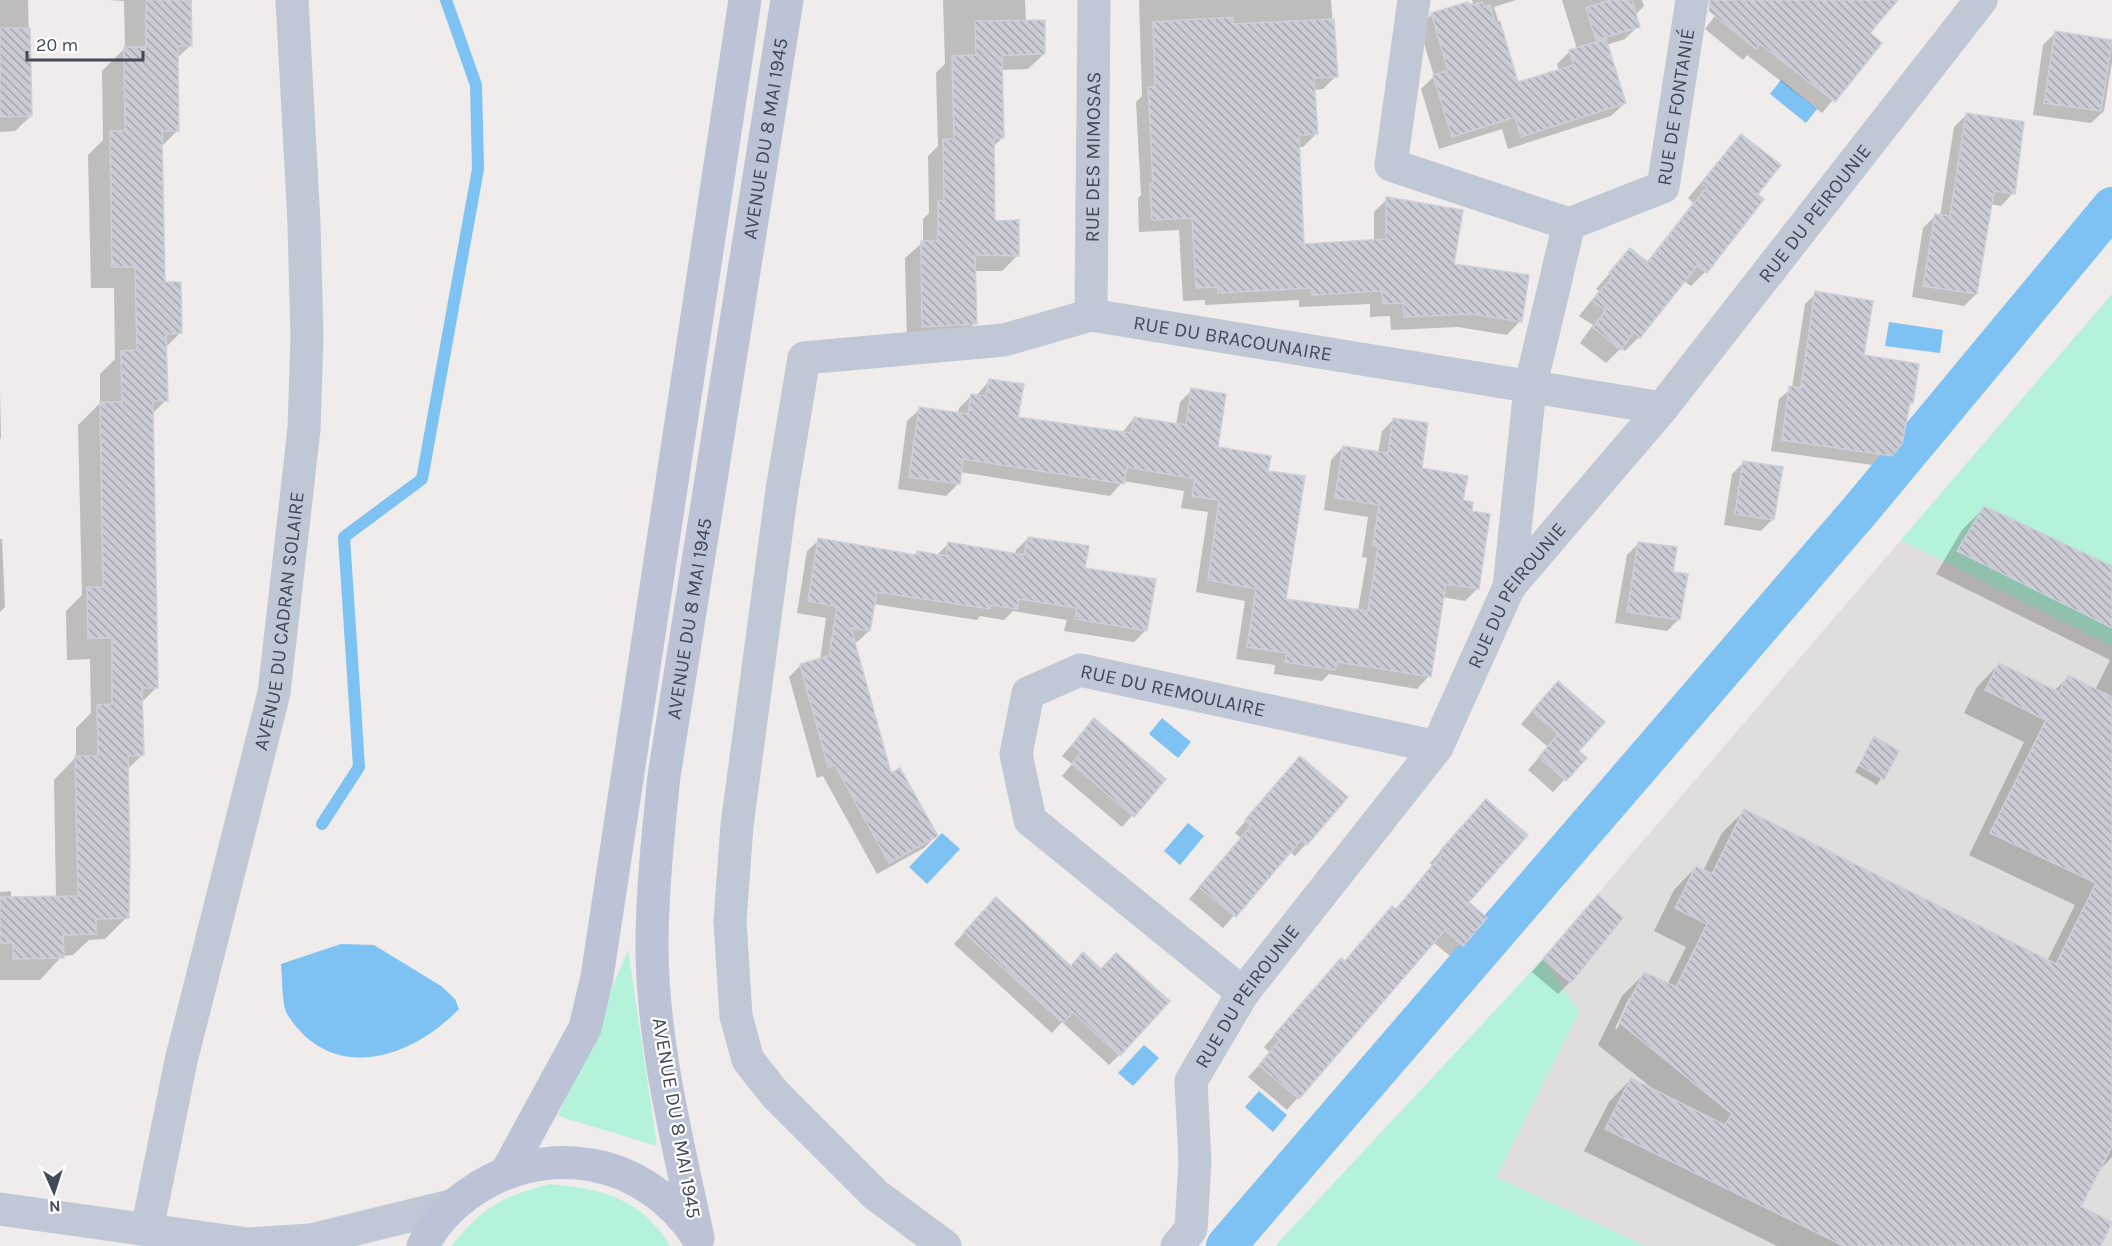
<svg xmlns="http://www.w3.org/2000/svg" width="2112" height="1246" font-family="Karla,sans-serif">
	<style>
		.education { fill: #e0dddd }
		.grass { fill: #b4f2d9 }
		.water { fill: #7dc2f3 }
		.shadow { fill: #0003; fill-rule: evenodd }
		.lines { fill: none; stroke-linecap: round; stroke-linejoin: round }
		.stream { stroke: #7dc2f3; stroke-width: 12 }
		.canal { stroke: #7dc2f3; stroke-width: 40 }
		.building { fill: url(#building-back-hatch); stroke: #cecfd8; stroke-width: 1.5 }
		.minor { stroke: #c0c7d5; stroke-width: 33 }
		.secondary { stroke: #bcc3d7; stroke-width: 33 }
		.labels { text-anchor: middle; stroke-width: 4.5; stroke-linejoin: round; paint-order: stroke }
		.street-label { font-size: 20px; fill: #424a5a; stroke: #fff }
	</style>
	<defs>
		<pattern id="building-back-hatch" width="6" height="6" patternUnits="userSpaceOnUse" patternTransform="scale(1.5)"><rect width="6" height="6" fill="#cacbd4"/><path d="M-1 5l2 2M0 0l6 6M5-1l2 2" fill="none" stroke="#a6a7af"/></pattern>
	</defs>
	<rect width="100%" height="100%" fill="#efeceb"/>
	<path class="education" d="M2112,294V1246H1616L1394,1131Z"/>
	<g class="grass">
		<path d="M2112,294V646L1901,540Z"/>
		<path d="M628,950L657,1146L558,1116Z"/>
		<path d="M1543,959L1579,1012L1496,1177L1645,1246H1275Z"/>
		<path d="M550,1184C603,1189 641,1198 670,1246H451C484,1206 501,1197 550,1184Z"/>
	</g>
	<g class="water">
		<path d="M1781,80L1817,109L1806,123L1770,94Z"/>
		<path d="M1889,322L1943,330L1940,353L1885,346Z"/>
		<path d="M1162,718L1191,742L1178,758L1149,734Z"/>
		<path d="M1188,823L1204,836L1180,865L1164,851Z"/>
		<path d="M942,833L960,849L927,884L909,867Z"/>
		<path d="M341,944L374,945L441,986L455,999L459,1009C410,1060 331,1084 287,1014C282,1005 282,976 281,964Z"/>
		<path d="M1144,1045L1159,1058L1133,1086L1118,1073Z"/>
		<path d="M1259,1091L1287,1115L1273,1132L1245,1107Z"/>
	</g>
	<g class="shadow">
		<path d="M0,0H28L31,116L15,131L0,132Z"/>
		<path d="M108,0H189L190,46L176,59L178,130L161,147L164,284L180,333L165,348L166,400L152,414L157,687L141,703L142,755L126,771L127,917L105,939L89,940L73,955L62,956L40,980H0V892L11,891V898H56L54,780L76,757V728L91,713L90,659L67,660L66,611L82,595L78,425L100,403V374L115,359L114,288H91L88,155L103,140L102,71L125,48L124,1Z"/>
		<path d="M943,0H1025L1026,21L1044,54L1028,69L1001,70L1002,138L993,147L994,222L1018,255L1002,271H974L975,323L959,339L907,342L905,258L923,242V219L929,213L928,156L938,146L936,73L945,64Z"/>
		<path d="M1111,0H1331L1336,76L1323,89L1314,90L1316,134L1303,147H1298L1303,246L1374,242V212L1387,199L1452,265L1520,321L1507,335L1458,327L1391,330L1390,316L1370,317V304L1299,307V300L1205,305V300L1183,301L1179,230L1139,232L1138,198L1141,195L1136,102L1142,96L1139,0Z"/>
		<path d="M1472,0H1516L1494,7L1517,84L1559,71L1557,64L1570,51L1577,49L1562,0H1642L1644,6L1635,15L1638,26L1625,39L1606,45L1625,103L1611,116L1508,149L1502,129L1439,149L1421,89L1434,76L1419,27L1432,14L1473,3Z"/>
		<path d="M1727,0H1897L1868,33L1880,43L1822,113L1747,55L1743,60L1705,29Z"/>
		<path d="M2055,33L2112,40V62L2104,111L2091,123L2033,115L2043,45Z"/>
		<path d="M1966,115L2013,193L2001,206L1990,204L1976,294L1964,306L1912,297L1923,228L1935,216H1940L1954,127Z"/>
		<path d="M1741,136L1756,195L1705,272L1691,286L1684,281L1639,337L1625,351L1621,348L1606,363L1580,343L1593,325L1579,316L1599,291L1596,289L1630,250L1646,263L1693,203L1688,198Z"/>
		<path d="M1816,293L1863,356L1911,402L1891,455L1880,466L1771,451L1779,399L1792,388L1805,304Z"/>
		<path d="M989,381L1017,418L1121,434L1134,418L1176,425L1180,402L1192,390L1217,448L1267,473L1284,600L1358,611L1367,558L1362,557L1368,517L1324,510L1331,460L1343,447L1378,453L1382,431L1394,419L1420,470L1461,501L1470,513L1478,588L1465,601L1442,597L1429,676L1417,689L1329,674L1322,681L1274,674L1275,665L1236,659L1245,601L1196,592L1208,512L1181,508L1184,491L1123,481L1110,496L960,472L958,484L946,496L898,489L907,421L920,409L958,414L959,408L971,396H976Z"/>
		<path d="M0,391L1,438L0,439Z"/>
		<path d="M1744,462L1773,519L1761,531L1724,525L1732,474Z"/>
		<path d="M1985,507L2112,567V1157L2099,1171L2079,1208L2100,1246H1777L1584,1151L1609,1102L1631,1079L1652,1088L1598,1045L1622,996L1644,974L1667,985L1686,947L1654,931L1674,890L1696,867L1703,871L1722,833L1744,811L2047,961L2075,905L1969,855L2024,742L1964,713L1977,687L1999,664L2054,691L2068,677L2095,690L2110,660L1936,574L1962,530ZM1629,998H1633L1617,1029L1615,1028Z"/>
		<path d="M1028,538L1083,569L1146,630L1134,642L1064,631L1067,620L1013,611L1004,620L980,616L977,620L873,604L869,631L857,642H853L890,775L936,836L924,848L877,874L823,776L817,778L789,677L801,665L820,660L826,618L797,613L807,551L819,540L913,556L917,552L936,556L948,544L1015,555L1016,550Z"/>
		<path d="M0,539H2L5,607L0,612Z"/>
		<path d="M1639,543L1671,573L1679,619L1667,631L1615,623L1627,555Z"/>
		<path d="M1546,695L1577,751L1585,758L1553,792L1528,770L1548,747L1521,724Z"/>
		<path d="M1094,720L1164,779L1122,827L1062,776L1072,764L1062,756Z"/>
		<path d="M1874,738L1897,752L1877,785L1855,772Z"/>
		<path d="M1300,758L1306,844L1295,856L1290,852L1223,928L1189,899L1241,838L1235,833Z"/>
		<path d="M1486,801L1467,902L1462,945L1450,956L1433,942L1287,1110L1248,1077L1270,1053L1264,1047L1330,972L1344,962L1392,908L1395,910L1432,865L1430,863Z"/>
		<path d="M1598,897L1570,982L1558,994L1532,972Z"/>
		<path d="M985,909L1071,967L1119,1055L1109,1065L1062,1022L1052,1033L954,944Z"/>
	</g>
	<g class="lines">
		<path class="stream" d="M322,824L359,767L344,537L422,479L478,169L476,85L446,0"/>
		<path class="canal" d="M1226,1246L1862,508L2112,207"/>
	</g>
	<g class="building">
		<path d="M146,0H191L192,46H178L179,131H162L165,282H181L182,333L166,334L168,401H153L158,688H142L144,755L128,756L130,856L129,918L96,919V934L63,935L64,958L13,959V943H0V897L78,896L75,756H98L97,705L112,704V638H88L87,587H103L100,402H122L121,351L137,350L135,267H112L110,131H125L124,47H146Z"/>
		<path d="M1611,0H1632L1640,27L1596,40L1586,8Z"/>
		<path d="M1710,0H1898L1870,33L1882,43L1835,102L1760,44L1756,49L1709,11Z"/>
		<path d="M1468,2L1469,6L1482,2L1484,7L1490,5L1495,23L1500,21L1518,82L1574,65L1569,50L1606,39L1626,103L1521,137L1515,117L1452,137L1433,75L1448,70L1431,13Z"/>
		<path d="M1233,17V24L1334,19L1338,77L1314,78L1318,134L1299,135L1304,244L1386,239V197L1463,210L1454,264L1529,275L1522,322L1472,314L1404,317L1403,303L1383,304L1382,291L1312,295L1311,288L1218,293V287L1196,288L1192,218L1152,220L1150,183H1153L1148,87H1155L1153,22Z"/>
		<path d="M1045,20V54L1002,55L1004,138H994L995,221L1019,220V256L975,255L977,324L922,327L921,241H938V201H944L943,139H954L952,56L976,55L975,21Z"/>
		<path d="M0,28H30L32,116L0,117Z"/>
		<path d="M2055,31L2112,40L2101,111L2044,103Z"/>
		<path d="M1966,113L2024,122L2015,194L1994,191L1977,294L1923,286L1935,214L1950,216Z"/>
		<path d="M1741,134L1781,165L1758,194L1764,199L1707,273L1697,266L1640,338L1634,332L1621,350L1593,327L1606,310L1592,301L1613,276L1609,273L1630,248L1648,262L1707,187L1701,183Z"/>
		<path d="M1815,291L1873,301L1864,355L1919,364L1913,403H1910L1902,444L1892,456L1782,440L1789,386L1801,388Z"/>
		<path d="M989,379L1024,384L1018,417L1131,433L1134,417L1186,425L1191,388L1226,394L1218,447L1271,456L1268,471L1305,476L1286,599L1368,611L1378,546L1373,545L1379,505L1335,498L1343,446L1388,453L1393,418L1428,423L1422,468L1468,476L1463,500L1473,502L1472,511L1490,514L1479,589L1446,584L1431,677L1337,662L1335,670L1285,662L1287,653L1247,647L1256,589L1208,580L1219,500L1192,496L1195,479L1127,467L1124,484L963,459L960,484L909,477L919,407L968,414L971,394L986,396Z"/>
		<path d="M1743,461L1783,467L1774,520L1735,514Z"/>
		<path d="M1984,506L2112,566V628L1957,551Z"/>
		<path d="M1028,537L1089,546L1085,568L1156,579L1147,631L1075,619L1077,608L1019,599L1017,609L991,605L990,609L877,592L870,631L851,628L891,773L900,768L938,836L889,863L835,765L828,767L800,664L829,656L837,607L808,601L818,538L916,555L917,551L946,556L948,542L1024,555Z"/>
		<path d="M1638,542L1677,547L1673,572L1688,574L1680,620L1627,612Z"/>
		<path d="M1999,663L2059,692L2068,675L2112,697V1146L2081,1207L2112,1222L2101,1246H1844L1605,1129L1631,1078L1725,1125L1732,1114L1619,1022L1644,972L1676,987L1707,924L1675,908L1696,866L1712,874L1744,809L2056,964L2096,883L1990,833L2046,720L1985,690Z"/>
		<path d="M1558,681L1605,722L1579,751L1587,758L1566,781L1539,757L1558,734L1532,711Z"/>
		<path d="M1094,718L1166,779L1134,817L1072,764L1081,752L1072,745Z"/>
		<path d="M1874,736L1899,751L1884,780L1859,765Z"/>
		<path d="M1300,756L1348,797L1307,845L1301,840L1236,917L1199,887L1251,826L1245,820Z"/>
		<path d="M1486,799L1528,835L1469,902L1487,918L1463,946L1445,930L1299,1099L1259,1065L1280,1040L1274,1035L1341,958L1345,961L1392,906L1396,909L1443,853L1440,851Z"/>
		<path d="M1598,895L1623,918L1571,983L1543,959Z"/>
		<path d="M996,897L1071,966L1083,952L1101,969L1116,953L1170,1001L1120,1056L1073,1012L1063,1023L964,932Z"/>
	</g>
	<g class="lines">
		<g class="minor">
			<path d="M1414,0L1391,165L1569,224L1530,388L1509,587"/>
			<path id="s1" d="M1569,224L1663,187L1692,0"/>
			<path id="s2" d="M1091,315L1094,0"/>
			<path id="s3" d="M1243,993L1030,820L1016,754L1028,693L1080,670L1437,747"/>
			<path d="M0,1209L248,1244L311,1240L454,1205"/>
			<path id="s4" d="M147,1230L181,1061L274,693L304,429L307,338L304,223L292,0"/>
			<path id="s5" d="M945,1246L876,1195L775,1094L748,1060L736,1016L730,921L737,825L782,490L804,358L1004,340L1091,315L1662,408"/>
			<path id="s6" d="M1177,1246L1191,1229L1195,1161L1191,1081L1243,993L1437,747L1509,587L1662,408L1981,0"/>
		</g>
		<g class="secondary">
			<path d="M506,1173L585,1028L597,977L745,0"/>
			<path id="s7" d="M698,1238C678,1143 653,1047 652,949C652,892 658,834 664,776L787,0"/>
			<path d="M423,1246C432,1226 450,1207 467,1195C543,1139 644,1157 696,1235"/>
		</g>
	</g>
	<g class="labels">
		<g class="street-label">
			<text dy="7" stroke="none"><textPath href="#s1" startOffset="182">RUE DE FONTANIÉ</textPath></text>
			<text dy="7" stroke="none"><textPath href="#s7" startOffset="1112">AVENUE DU 8 MAI 1945</textPath></text>
			<text dy="7" stroke="none"><textPath href="#s2" startOffset="158">RUE DES MIMOSAS</textPath></text>
			<text dy="7" stroke="none"><textPath href="#s6" startOffset="1244">RUE DU PEIROUNIE</textPath></text>
			<text dy="7" stroke="none"><textPath href="#s5" startOffset="1416">RUE DU BRACOUNAIRE</textPath></text>
			<text dy="7" stroke="none"><textPath href="#s6" startOffset="758">RUE DU PEIROUNIE</textPath></text>
			<text dy="7" stroke="none"><textPath href="#s7" startOffset="626">AVENUE DU 8 MAI 1945</textPath></text>
			<text dy="7" stroke="none"><textPath href="#s4" startOffset="624">AVENUE DU CADRAN SOLAIRE</textPath></text>
			<text dy="7" stroke="none"><textPath href="#s3" startOffset="556">RUE DU REMOULAIRE</textPath></text>
			<text dy="7" stroke="none"><textPath href="#s6" startOffset="272">RUE DU PEIROUNIE</textPath></text>
			<text transform="translate(677 1118) rotate(80)" y="7">AVENUE DU 8 MAI 1945</text>
		</g>
	</g>
	<g transform="translate(54 1192) rotate(177)" stroke="#ffffff" stroke-width="4.5" paint-order="stroke">
	<path d="M0-4.5L10 22L0 15L-10 22Z" fill="#424a5a"/>
	<text y="-9" font-size="16" font-weight="bold" text-anchor="middle" fill="#424a5a">N</text>
	</g>
	<path d="M27 51v9h116v-9" fill="none" stroke="#424a5a" stroke-width="3"/>
	<text x="36" y="51" font-size="18" fill="#424a5a" stroke="#ffffff" stroke-width="4.5" paint-order="stroke">20 m</text>
</svg>
